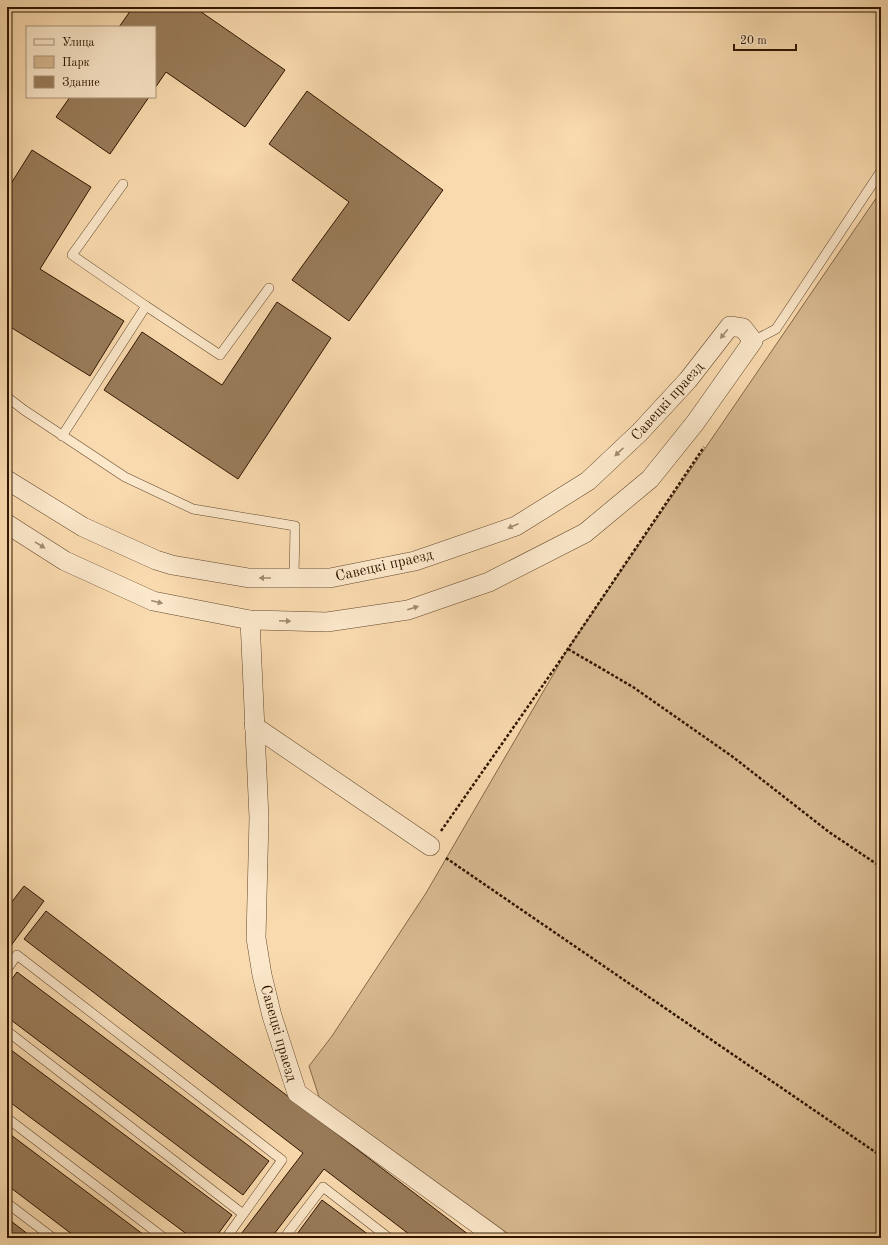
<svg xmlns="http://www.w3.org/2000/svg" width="888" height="1245" font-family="'Old Standard TT',serif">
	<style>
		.green { fill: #d7b990; stroke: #846848 }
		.building { fill: #997c5a; stroke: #301600 }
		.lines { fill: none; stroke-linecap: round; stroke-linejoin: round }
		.lane-casing { stroke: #62472c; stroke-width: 10 }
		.street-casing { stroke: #62472c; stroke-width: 20 }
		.path { stroke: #301600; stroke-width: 2.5; stroke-dasharray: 3 2; stroke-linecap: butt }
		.lane { stroke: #fbe7ca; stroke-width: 9 }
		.street { stroke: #fbe7ca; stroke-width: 19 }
		.oneway { fill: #a0896f }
		.labels { text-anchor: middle; stroke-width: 4; stroke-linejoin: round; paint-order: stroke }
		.street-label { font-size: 15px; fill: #301600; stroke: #fbe7ca }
	</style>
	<rect width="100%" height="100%" fill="#f9daae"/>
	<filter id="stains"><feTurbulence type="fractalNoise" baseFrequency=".005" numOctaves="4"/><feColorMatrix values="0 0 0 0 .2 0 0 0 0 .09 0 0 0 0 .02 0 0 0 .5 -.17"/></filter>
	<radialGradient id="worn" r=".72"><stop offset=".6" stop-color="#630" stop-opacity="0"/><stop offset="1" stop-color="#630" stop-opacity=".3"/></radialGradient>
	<path class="green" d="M881,191V1238H514L319,1097L309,1066L332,1036L426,893L568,649Z"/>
	<g class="building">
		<path d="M133,7H194L285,70L245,127L166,72L155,88V27H119Z"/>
		<path d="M307,91L443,190L349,321L292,280L349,202L269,144Z"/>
		<path d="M70,97H149L110,154L56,117Z"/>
		<path d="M32,150L91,187L40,269L124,321L90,376L7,325V190Z"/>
		<path d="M277,302L331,338L238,479L104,390L142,332L222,385Z"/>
		<path d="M24,886L44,901L7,951V908Z"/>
		<path d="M46,911L473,1238H414L324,1169L271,1238H238L303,1153L24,939Z"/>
		<path d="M17,972L269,1161L243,1195L7,1017V986Z"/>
		<path d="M7,1047L232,1215L215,1238H192L7,1100Z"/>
		<path d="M7,1132L148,1238H77L7,1185Z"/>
		<path d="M322,1200L373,1238H303L297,1234Z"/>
		<path d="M7,1218L33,1238H7Z"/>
	</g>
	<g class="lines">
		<defs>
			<g id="lane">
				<path d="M146,306L220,355L269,288"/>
				<path d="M753,341L776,329L881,171"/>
				<path d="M7,397L24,410L125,477L193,509L295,526L294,578"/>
				<path d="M62,436L146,306L72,255L123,184"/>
				<path d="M7,969L17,955L282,1160L226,1238"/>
				<path d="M7,1031L243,1214"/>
				<path d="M7,1118L164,1238"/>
				<path d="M7,1203L53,1238"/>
				<path d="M284,1238L323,1187L389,1238"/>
			</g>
			<g id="street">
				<path d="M7,480L83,527L156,560L172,565L249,578H330L415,561L516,526L588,481L640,432L688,380L730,326L743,328L753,341L695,423L650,479L585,533L489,582L408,610L327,622L250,620L153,601L65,561L7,524"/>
				<path d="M250,620L259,818L256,938L262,975L272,1016L297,1093L497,1238"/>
				<path d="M254,726L430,846"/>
			</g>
		</defs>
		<use href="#lane" class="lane-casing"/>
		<use href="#street" class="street-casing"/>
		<g class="path">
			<path d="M568,649L633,687L733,757L829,832L881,867"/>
			<path d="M441,831L557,665L704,447"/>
			<path d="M446,858L881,1156"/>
		</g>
		<use href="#lane" class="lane"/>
		<use href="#street" class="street"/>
	</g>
	<defs><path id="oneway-solid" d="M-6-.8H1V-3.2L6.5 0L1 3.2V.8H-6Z"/></defs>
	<g class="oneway">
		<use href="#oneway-solid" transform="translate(724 334) rotate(129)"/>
		<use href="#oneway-solid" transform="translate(619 452) rotate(137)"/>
		<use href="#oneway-solid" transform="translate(513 526) rotate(157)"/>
		<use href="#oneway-solid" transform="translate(40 545) rotate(32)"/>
		<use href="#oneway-solid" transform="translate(265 578) rotate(180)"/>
		<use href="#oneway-solid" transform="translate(157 602) rotate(14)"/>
		<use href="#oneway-solid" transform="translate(413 608) rotate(-18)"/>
		<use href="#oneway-solid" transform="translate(285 621) rotate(2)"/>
	</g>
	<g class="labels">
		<g class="street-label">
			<text transform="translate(667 401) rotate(-48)" y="5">Савецкі праезд</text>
			<text transform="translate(384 565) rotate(-13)" y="5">Савецкі праезд</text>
			<text transform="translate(279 1033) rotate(74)" y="5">Савецкі праезд</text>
		</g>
	</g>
	<rect width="888" height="1245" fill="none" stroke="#f9daae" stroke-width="24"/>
	<rect x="8" y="8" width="872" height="1229" fill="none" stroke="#301600" stroke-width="2"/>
	<rect x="12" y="12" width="864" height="1221" fill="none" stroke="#301600"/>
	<rect x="26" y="26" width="130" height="72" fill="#fbe7ca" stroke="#aa9379"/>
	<rect x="34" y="39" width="20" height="6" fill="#fbe7ca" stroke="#aa9379"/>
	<text x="62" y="46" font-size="12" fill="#301600">Улица</text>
	<rect x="34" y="56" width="20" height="12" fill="#d7b990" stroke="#aa9379"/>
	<text x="62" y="66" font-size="12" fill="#301600">Парк</text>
	<rect x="34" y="76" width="20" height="12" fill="#997c5a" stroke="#aa9379"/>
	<text x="62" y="86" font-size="12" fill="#301600">Здание</text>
	<path d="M734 44v6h62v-6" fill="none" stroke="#301600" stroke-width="2"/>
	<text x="740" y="44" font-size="12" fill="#301600" stroke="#fbe7ca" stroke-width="3" paint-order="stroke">20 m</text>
	<rect width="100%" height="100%" filter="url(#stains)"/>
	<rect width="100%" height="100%" fill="url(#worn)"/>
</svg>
